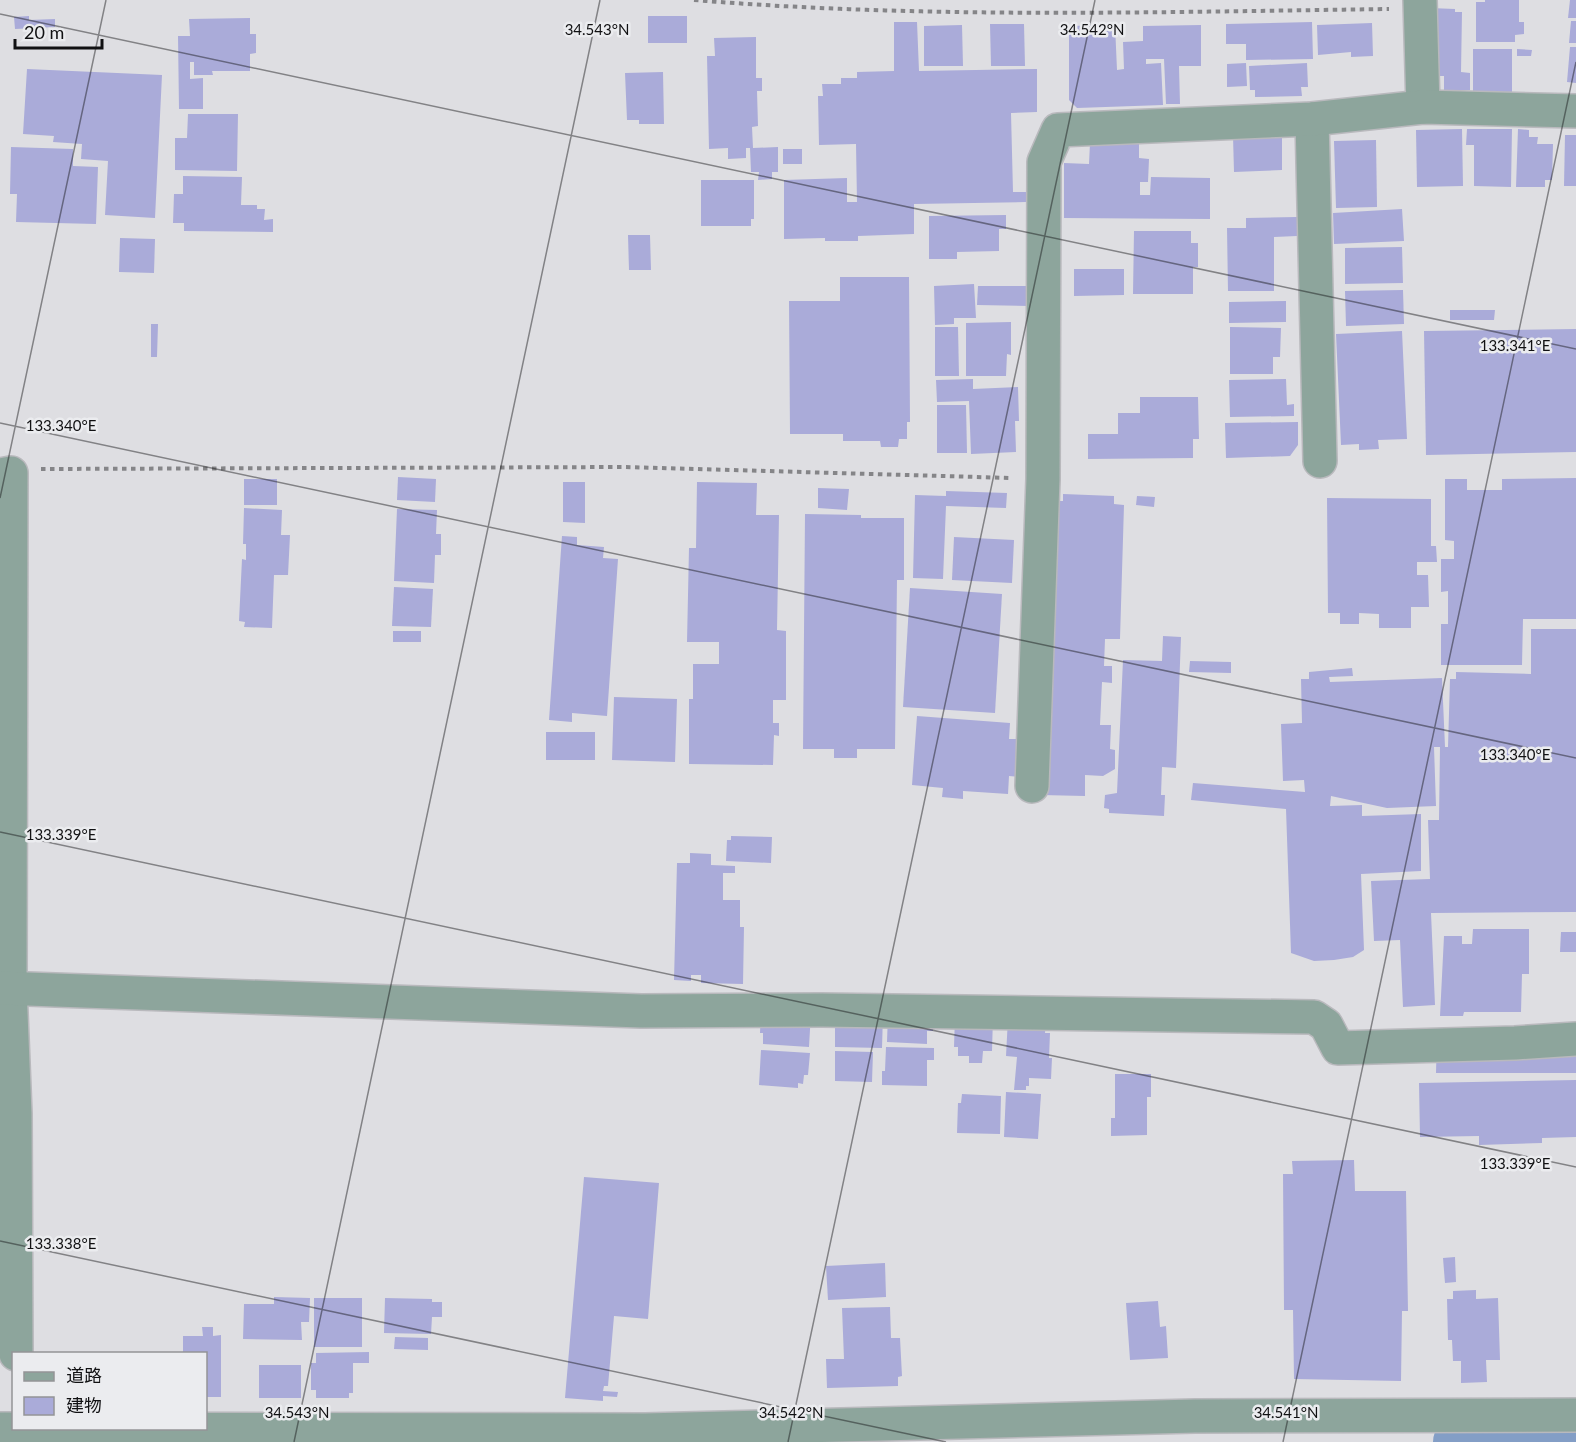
<svg xmlns="http://www.w3.org/2000/svg" width="1576" height="1442" font-family="Lato,'Noto Sans JP',sans-serif">
	<style>
		.lines { fill: none; stroke-linecap: round; stroke-linejoin: round }
		.river { stroke: #839ec6; stroke-width: 52 }
		.building { fill: #aaabd9 }
		.minor-casing { stroke: #b9b9bd; stroke-width: 36 }
		.path { stroke: #858588; stroke-width: 4; stroke-dasharray: 4.5 4.5; stroke-linecap: butt }
		.minor { stroke: #8da59c; stroke-width: 33 }
		.ticks { fill: none; stroke: #111113; stroke-width: 1.5; stroke-opacity: 0.45 }
		.ticks-label { font-size: 15px; text-anchor: middle; fill: #111113; stroke: #ebecef; stroke-width: 5; stroke-linejoin: round; paint-order: stroke }
	</style>
	<rect width="100%" height="100%" fill="#dedee2"/>
	<g class="lines">
		<path class="river" d="M1459,1442L1576,1441"/>
	</g>
	<g class="building">
		<path d="M1485,0H1519V22H1524V34L1515,35V42H1476V2H1485Z"/>
		<path d="M1570,0H1576V18H1568Z"/>
		<path d="M1430,8L1455,9V12H1462L1461,72L1470,73V90H1444V76H1429Z"/>
		<path d="M29,16V20L55,19V27L15,29L14,17Z"/>
		<rect x="648" y="16" width="39" height="27"/>
		<path d="M250,18V34H256V53L250,54V71H212L213,75H194V62H190V79L203,78V109H179L178,36H190L189,19Z"/>
		<path d="M1571,21H1576V43H1569Z"/>
		<path d="M894,22H917L919,71L1037,69V112L1011,113L1013,192H1026V202L914,204V234L858,236V241H825V238L784,239V180L847,178V202H857L856,144L819,145L818,96H823L822,84H841V78H857V72L894,71Z"/>
		<path d="M1312,22L1313,59L1246,60V44H1226V24Z"/>
		<path d="M1372,23L1373,56L1351,57V52L1318,55L1317,25Z"/>
		<path d="M990,24H1024L1025,66H991Z"/>
		<path d="M962,25L963,66H924V26Z"/>
		<path d="M1115,25L1117,70L1124,69L1123,42L1143,41V26L1201,25V66H1179L1180,104H1166L1164,59H1146V64L1161,63L1163,105L1077,108L1069,100V26Z"/>
		<path d="M756,37V78H762V91H757L758,126L752,127L753,148L778,147V172H772V179L758,180L759,172H751L750,148H746V158L728,159V148L709,149L707,56H715L714,38Z"/>
		<path d="M1570,47H1576V83L1567,82Z"/>
		<rect x="1473" y="49" width="39" height="44"/>
		<path d="M1517,49L1532,50L1531,56H1517Z"/>
		<path d="M1246,63L1247,86L1227,87V64Z"/>
		<path d="M1307,63L1308,87H1301L1302,96L1255,97V90H1250L1249,66Z"/>
		<path d="M27,69L162,75L155,218L105,215L108,161L81,159L82,144L53,142L54,136L23,134Z"/>
		<path d="M663,72L664,124H639V120H627L625,73Z"/>
		<path d="M188,114H238L237,171L175,170V138H187Z"/>
		<path d="M1462,129L1463,186L1417,187L1416,130Z"/>
		<path d="M1467,129H1512L1511,187L1474,186V145H1466Z"/>
		<path d="M1518,129L1529,130V137H1538L1537,144H1553L1552,180H1545V187H1516Z"/>
		<path d="M1282,135V170L1234,172L1233,136Z"/>
		<path d="M1565,135H1576V186H1564Z"/>
		<path d="M1376,140L1377,207L1336,208L1334,141Z"/>
		<path d="M1090,143H1139V158L1149,159L1148,182H1140V195H1150L1151,177L1210,178V219L1064,218V163L1089,164Z"/>
		<path d="M11,147L73,149V166L98,167L96,224L16,222L17,194H10Z"/>
		<rect x="783" y="149" width="19" height="15"/>
		<path d="M183,176L242,177L241,205H257V209H265L264,220L273,219V232L184,231V223H173L174,194H183Z"/>
		<path d="M701,180H754V219H751V226H701Z"/>
		<path d="M1402,209L1404,241L1334,244L1333,213Z"/>
		<path d="M1006,215V229H999V251L957,252V259H929V216Z"/>
		<path d="M1297,217V236L1274,237V291H1228L1227,228H1246V218Z"/>
		<path d="M1134,231H1191V243H1198V267H1193V294H1133Z"/>
		<path d="M628,235H650L651,270H629Z"/>
		<path d="M120,238L155,239L154,273L119,272Z"/>
		<path d="M1402,247L1403,283L1345,284V248Z"/>
		<path d="M1074,269H1124V295L1074,296Z"/>
		<path d="M840,277H909L910,422H907V439H899L898,447H881L880,441H843V434H790L789,301H840Z"/>
		<path d="M974,284L976,318H954V324L935,325L934,286Z"/>
		<path d="M978,286H1029V306L977,305Z"/>
		<path d="M1403,290L1404,324L1346,326L1345,291Z"/>
		<path d="M1286,301V322L1229,323V302Z"/>
		<path d="M1450,310H1495L1494,320H1450Z"/>
		<path d="M1011,322V355L1007,354L1006,376H966V323Z"/>
		<path d="M151,324H158L157,357H151Z"/>
		<path d="M935,327H958L959,376H935Z"/>
		<path d="M1230,327L1281,328L1280,357H1273V374H1230Z"/>
		<path d="M1576,329V452L1426,455L1424,331Z"/>
		<path d="M1402,331L1407,439L1378,440L1379,449L1359,450V444L1341,445L1336,334Z"/>
		<path d="M973,379V389L1018,387L1019,421H1015L1016,452L971,454L969,401L937,402L936,380Z"/>
		<path d="M1286,379L1287,405L1294,404V416L1230,417L1229,380Z"/>
		<path d="M1140,397H1198L1199,439H1193V458L1088,459V434H1118V413H1140Z"/>
		<path d="M937,405H966L967,453H937Z"/>
		<path d="M1298,422V445L1290,456L1226,458L1225,423Z"/>
		<path d="M398,477L436,479L435,502L397,500Z"/>
		<path d="M1576,478V619H1523L1522,665H1441V624H1448V591L1441,592V559H1454V541L1445,540V479H1467V490H1502V479Z"/>
		<rect x="244" y="479" width="33" height="26"/>
		<path d="M563,482H585V523L563,522Z"/>
		<path d="M697,482L757,483L756,515H779L777,630L786,631V700H773V723H779V736L774,735L773,765L689,764V699H693V664H719V642H687L689,548H696Z"/>
		<path d="M818,488L849,489L847,510L818,508Z"/>
		<path d="M946,491L1007,493L1006,508L946,506L943,579L913,578L915,495L946,496Z"/>
		<path d="M1063,494L1114,496V504L1124,505L1120,639H1105L1104,666H1112V683L1102,682L1100,725H1111L1110,749L1115,750V769L1103,776L1085,775V796L1041,795L1057,501H1063Z"/>
		<path d="M1137,496L1155,497L1154,507L1136,505Z"/>
		<path d="M1327,498L1431,499V546H1436L1437,562H1417V575H1428L1429,607H1411V628H1379V614L1359,613V624H1340V613H1328Z"/>
		<path d="M244,508L282,510L281,535H290L288,575H274L272,628L244,627L245,622L239,621L242,559L246,560V544H243Z"/>
		<path d="M397,509L437,510L436,534H441V555H435L434,583L394,581Z"/>
		<path d="M805,514L861,515V518H904V580H897L895,749H857V758H834V749H803Z"/>
		<path d="M562,536L577,537V545L604,547L603,558L618,559L607,716L572,713V722L549,720Z"/>
		<path d="M954,537L1014,540L1012,583L952,580Z"/>
		<path d="M394,587L433,589L431,627L392,626Z"/>
		<path d="M910,588L1002,594L995,713L903,707Z"/>
		<path d="M1531,629H1576V912L1431,913L1435,1005L1403,1007L1400,940L1374,941L1371,881L1430,879L1428,820H1439L1440,747H1434L1436,806L1387,808L1331,796L1330,806L1362,805V816L1421,814V871L1361,874L1364,950L1353,957L1334,960L1314,961L1291,953L1286,809L1191,800L1193,783L1305,792L1304,780L1283,781L1281,724L1302,723L1301,679H1309V672L1352,668L1353,676L1329,677L1330,682L1442,678L1445,747H1448L1450,679H1456V672L1531,674Z"/>
		<rect x="393" y="631" width="28" height="11"/>
		<path d="M1163,636L1181,637L1176,768L1162,767L1161,795H1165L1164,816L1109,813V809L1104,808L1105,795L1117,793L1123,660L1162,661Z"/>
		<path d="M1190,661L1231,662V673L1189,672Z"/>
		<path d="M614,697L677,699L675,762L612,760Z"/>
		<path d="M917,716L1010,723L1009,739H1022L1020,777L1009,776L1008,794L963,791V799L942,797L943,788L912,785Z"/>
		<rect x="546" y="732" width="49" height="28"/>
		<path d="M731,836L772,837L771,863L726,861L727,840H731Z"/>
		<path d="M690,853L711,854V865L735,866V873H723V900H740V927H744L743,984L701,983V975H691V981L674,980L677,863H690Z"/>
		<path d="M1473,929H1529V974H1522L1521,1012H1464L1463,1016H1440L1444,936H1462V944H1472Z"/>
		<path d="M1561,932H1576V952H1560Z"/>
		<path d="M761,1009L811,1012L809,1047L763,1044V1033H760Z"/>
		<path d="M883,1014L882,1048L835,1047V1016Z"/>
		<path d="M888,1014L933,1015V1031H927V1044L887,1042Z"/>
		<path d="M955,1016L993,1017L992,1051H983L982,1063H969V1056H958V1047H954Z"/>
		<path d="M1008,1018L1046,1020L1045,1033H1050L1049,1058H1052L1051,1079L1029,1078V1086H1026V1090H1014L1017,1057L1006,1056Z"/>
		<path d="M1437,1034L1576,1037V1073H1436Z"/>
		<path d="M886,1047L934,1048V1060H927V1086L882,1085V1071H885Z"/>
		<path d="M761,1050L810,1053L808,1075H804L803,1084L798,1083V1088L759,1085Z"/>
		<path d="M835,1051L873,1052L872,1082L835,1081Z"/>
		<path d="M1115,1074H1151V1097H1147V1135L1111,1136V1118H1115Z"/>
		<path d="M1576,1080V1137L1542,1138V1143L1479,1145V1136L1420,1137L1419,1083Z"/>
		<path d="M1006,1092L1041,1094L1038,1139L1004,1137Z"/>
		<path d="M962,1094L1001,1096L1000,1134L957,1133L958,1103H961Z"/>
		<path d="M1354,1160L1355,1191H1406L1408,1311H1402L1401,1381L1294,1379L1293,1310H1284L1283,1174H1293L1292,1161Z"/>
		<path d="M584,1177L659,1183L648,1319L614,1316L608,1386H604L603,1391L618,1392L617,1397L603,1396V1401L565,1398Z"/>
		<path d="M1455,1257L1456,1282L1445,1283L1443,1258Z"/>
		<path d="M885,1263L886,1297L828,1300L826,1266Z"/>
		<path d="M1476,1290V1299L1498,1298L1500,1360H1486L1487,1382L1461,1383V1361H1453L1452,1340H1448L1447,1299H1453V1291Z"/>
		<path d="M274,1297L310,1298L309,1322H301L302,1340L243,1339L244,1304H274Z"/>
		<rect x="314" y="1298" width="48" height="49"/>
		<path d="M385,1298L432,1299V1302H442V1317H432L431,1334L384,1333Z"/>
		<path d="M1158,1301L1160,1327L1166,1326L1168,1358L1130,1360L1126,1303Z"/>
		<path d="M890,1307L891,1338H900L902,1376L898,1377V1386L827,1388L826,1359H844L842,1308Z"/>
		<path d="M202,1327H213V1336L221,1335V1397H206V1353H183V1336H203Z"/>
		<path d="M395,1337L428,1338V1350L394,1349Z"/>
		<path d="M369,1352V1363H353V1393H349V1398H316V1390H311V1363H316V1353Z"/>
		<rect x="259" y="1365" width="42" height="33"/>
	</g>
	<g class="lines">
		<defs>
			<g id="minor">
				<path d="M1420,0L1423,107"/>
				<path d="M1312,119L1320,461"/>
				<path d="M0,475L11,473L10,988L15,1114L16,1354"/>
				<path d="M1032,786L1043,479L1044,162L1058,130L1312,119L1423,107L1576,111"/>
				<path d="M0,988L641,1011L822,1010L1314,1017L1326,1025L1338,1048L1515,1043L1576,1039"/>
				<path d="M0,1429L645,1430L1195,1416L1576,1415"/>
			</g>
		</defs>
		<use href="#minor" class="minor-casing"/>
		<g class="path">
			<path d="M694,0C925,19 1158,12 1389,9"/>
			<path d="M41,469L626,467L1012,478"/>
		</g>
		<use href="#minor" class="minor"/>
	</g>
	<path class="ticks" d="M0,14L1576,349M0,423L1576,758M0,498L106,0M0,832L1576,1167M0,1241L946,1442M294,1442L600,0M788,1442L1095,0M1283,1442L1576,62"/>
	<g class="ticks-label">
		<text x="597" y="35">34.543°N</text>
		<text x="1092" y="35">34.542°N</text>
		<text x="1515" y="351">133.341°E</text>
		<text x="61" y="431">133.340°E</text>
		<text x="1515" y="760">133.340°E</text>
		<text x="61" y="840">133.339°E</text>
		<text x="1515" y="1169">133.339°E</text>
		<text x="61" y="1249">133.338°E</text>
		<text x="297" y="1418">34.543°N</text>
		<text x="791" y="1418">34.542°N</text>
		<text x="1286" y="1418">34.541°N</text>
	</g>
	<rect x="12" y="1352" width="195" height="78" fill="#ebecef" stroke="#949497" stroke-width="1.5"/>
	<rect x="24" y="1372" width="30" height="9" fill="#8da59c" stroke="#949497" stroke-width="1.5"/>
	<text x="66" y="1382" font-size="18" fill="#111113">道路</text>
	<rect x="24" y="1397" width="30" height="18" fill="#aaabd9" stroke="#949497" stroke-width="1.5"/>
	<text x="66" y="1412" font-size="18" fill="#111113">建物</text>
	<path d="M15 39v9h87v-9" fill="none" stroke="#111113" stroke-width="3"/>
	<text x="24" y="39" font-size="18" fill="#111113" stroke="#ebecef" stroke-width="4.5" paint-order="stroke">20 m</text>
</svg>
